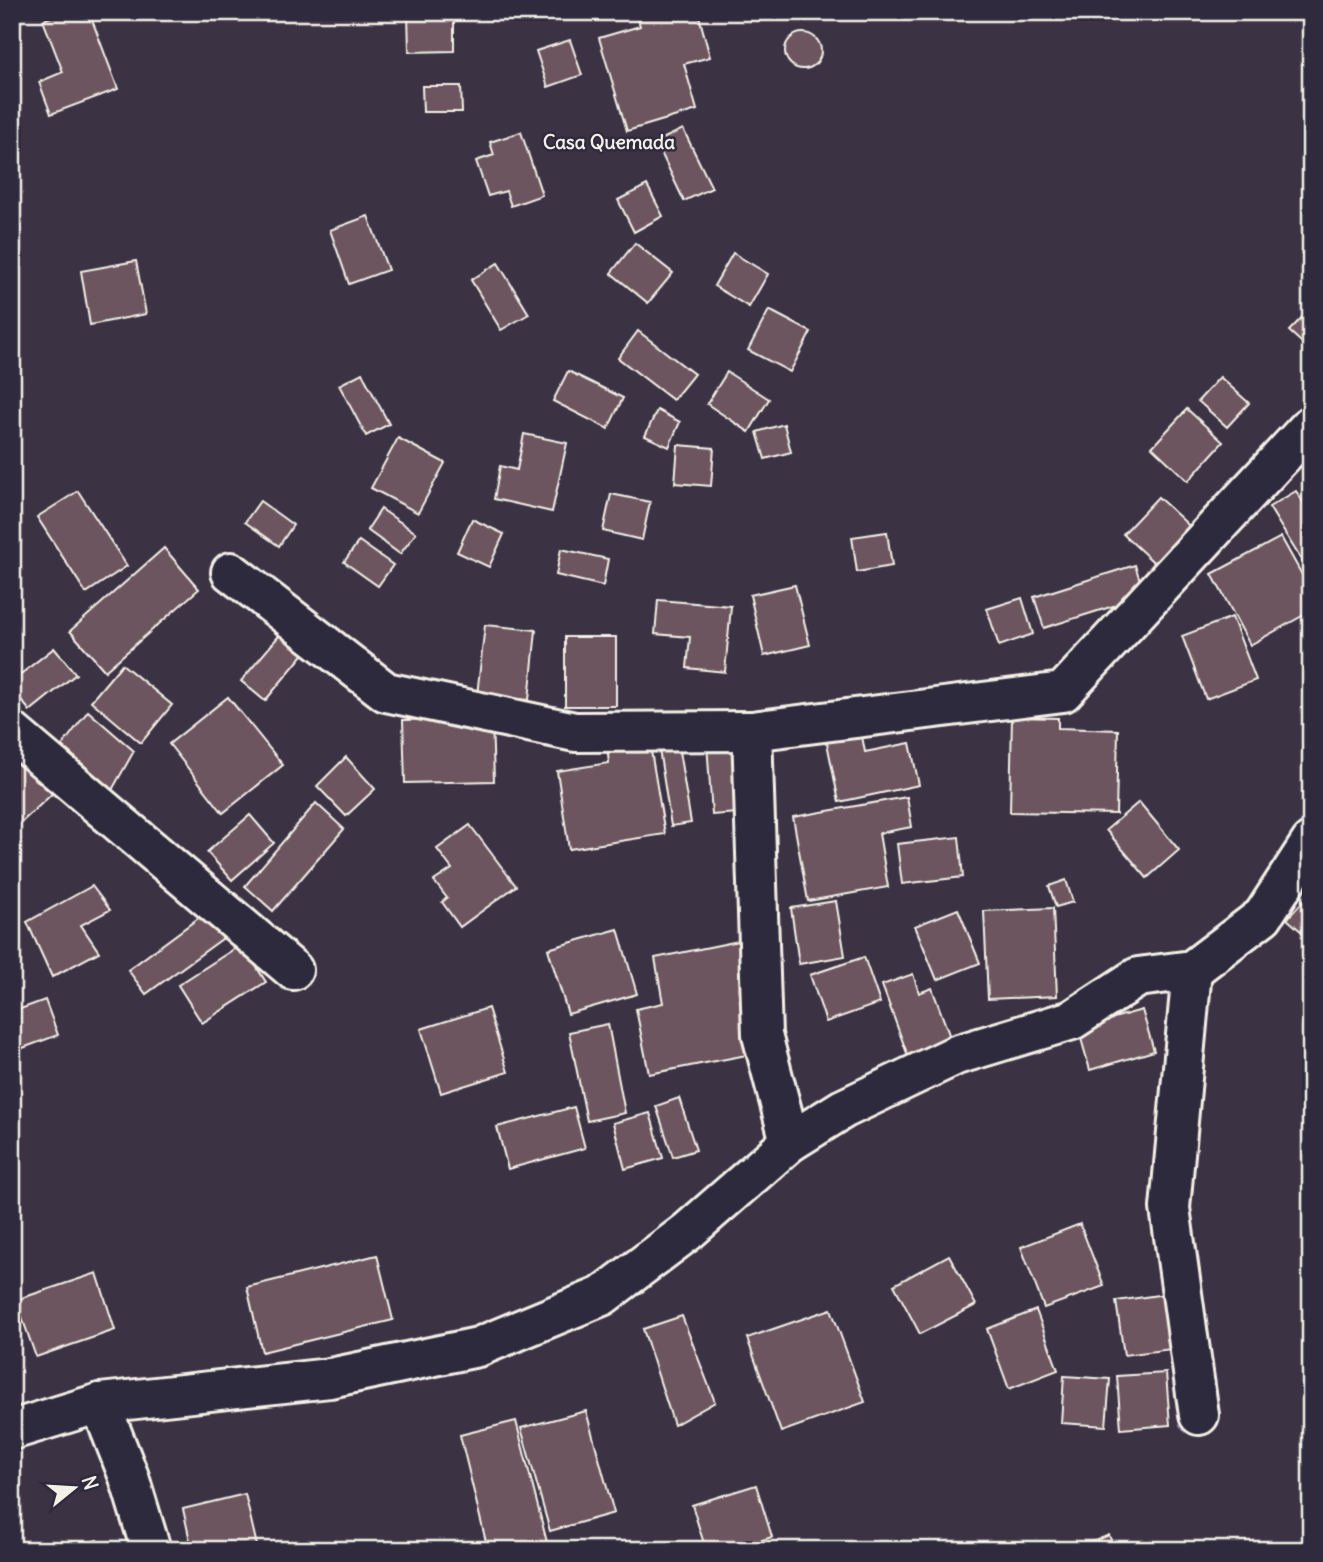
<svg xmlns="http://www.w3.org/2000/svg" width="1323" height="1562" font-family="Delius,sans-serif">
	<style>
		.building { fill: #6c555e; stroke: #f4f1e8; stroke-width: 2 }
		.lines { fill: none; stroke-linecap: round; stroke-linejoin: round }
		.street-casing { stroke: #f4f1e8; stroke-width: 44 }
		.street { stroke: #2f2a3d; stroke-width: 38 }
		.labels { text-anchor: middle; stroke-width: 5; stroke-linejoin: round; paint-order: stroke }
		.neighbourhood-label { font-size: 19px; font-weight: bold; fill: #f4f1e8; stroke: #2f2a3d }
	</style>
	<rect width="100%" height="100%" fill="#3b3344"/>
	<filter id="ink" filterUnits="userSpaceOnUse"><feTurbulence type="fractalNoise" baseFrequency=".0143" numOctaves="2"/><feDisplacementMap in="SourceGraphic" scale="14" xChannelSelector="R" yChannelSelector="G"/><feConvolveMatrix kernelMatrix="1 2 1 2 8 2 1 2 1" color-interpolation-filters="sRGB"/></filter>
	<g filter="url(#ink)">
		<g class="building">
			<path d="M65,12H89L118,89L51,114L39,82L63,72L43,20Z"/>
			<path d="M408,12H454V51L409,52Z"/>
			<path d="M636,12H698L710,57L684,64L697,110L627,131L599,38L640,26Z"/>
			<circle cx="803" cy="51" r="18"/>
			<path d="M570,40L582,75L548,87L536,51Z"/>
			<path d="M422,86H461L462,112H423Z"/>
			<path d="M683,129L712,188L684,201L656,142Z"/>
			<path d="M521,132L542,195L511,206L506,191L488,196L476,161L494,155L490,142Z"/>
			<path d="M647,185L663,216L634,232L618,200Z"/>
			<path d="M368,216L388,270L349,284L330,230Z"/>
			<path d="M635,243L673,273L648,303L611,273Z"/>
			<path d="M733,253L768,274L749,307L714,286Z"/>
			<path d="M136,261L146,314L90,325L81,271Z"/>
			<path d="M498,263L529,314L501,330L471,280Z"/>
			<path d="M1311,308V351L1289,331Z"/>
			<path d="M769,310L811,332L790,372L748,350Z"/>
			<path d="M638,331L694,374L673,400L618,358Z"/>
			<path d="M568,371L623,398L608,429L553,401Z"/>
			<path d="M727,372L769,399L749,432L707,404Z"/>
			<path d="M362,373L389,424L366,436L339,385Z"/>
			<path d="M1220,377L1249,403L1227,427L1198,401Z"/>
			<path d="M1187,409L1223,442L1188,481L1152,447Z"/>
			<path d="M657,410L680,422L669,447L645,436Z"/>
			<path d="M784,424L791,452L765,459L757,432Z"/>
			<path d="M524,434L567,443L552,512L494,499L500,466L517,470Z"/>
			<path d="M398,438L445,463L418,513L371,488Z"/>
			<path d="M678,445L714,448L711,486L675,483Z"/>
			<path d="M78,491L127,566L86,593L37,517Z"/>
			<path d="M1296,491L1311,514L1310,574L1269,507Z"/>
			<path d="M611,494L650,502L642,540L603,531Z"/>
			<path d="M1158,497L1197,533L1162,570L1123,534Z"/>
			<path d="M260,501L293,525L279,546L245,522Z"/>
			<path d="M381,509L416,533L400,554L367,530Z"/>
			<path d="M472,519L504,534L489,567L457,552Z"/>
			<path d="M887,532L892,566L857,572L852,537Z"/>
			<path d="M1281,537L1311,591V611L1250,645L1212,574Z"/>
			<path d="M359,541L393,565L378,586L344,562Z"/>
			<path d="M164,548L199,589L105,671L70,631Z"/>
			<path d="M561,549L608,559L603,586L556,575Z"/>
			<path d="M1135,565L1145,596L1044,628L1034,597Z"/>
			<path d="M795,585L810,645L764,656L750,595Z"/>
			<path d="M1022,598L1033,634L999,646L987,609Z"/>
			<path d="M658,600L731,606L725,672L687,668L690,637L655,634Z"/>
			<path d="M1232,617L1256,680L1206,699L1182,636Z"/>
			<path d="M485,625L536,630L529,700L477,695Z"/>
			<path d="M283,631L307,650L265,701L241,681Z"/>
			<rect x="565" y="637" width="51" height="69"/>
			<path d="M54,648L76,674L30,711L12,689V681Z"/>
			<path d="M122,664L172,705L141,743L91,701Z"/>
			<path d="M228,697L283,765L223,813L169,744Z"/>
			<path d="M88,711L134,751L112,790L62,746Z"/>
			<path d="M1012,717L1058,718V728L1118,730L1116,814L1010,812Z"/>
			<path d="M492,718L494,781L405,783L403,720Z"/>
			<path d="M861,731L865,752L910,743L919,785L839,802L826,738Z"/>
			<path d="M676,733L691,823L671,826L657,736Z"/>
			<path d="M649,739L665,834L569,849L557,771L609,763L607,747Z"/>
			<path d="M732,742L737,813L712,815L707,743Z"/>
			<path d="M12,755L52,794L12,831Z"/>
			<path d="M346,757L375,789L346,816L317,786Z"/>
			<path d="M907,797L912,827L879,833L888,887L808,901L793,817Z"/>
			<path d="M1139,802L1179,850L1147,878L1106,830Z"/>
			<path d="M316,803L344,829L273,911L245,886Z"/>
			<path d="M250,815L274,843L232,880L207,852Z"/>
			<path d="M470,825L516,886L460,927L442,902L447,898L434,881L452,869L437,849Z"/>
			<path d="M959,837L963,877L902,884L897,844Z"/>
			<path d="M1066,880L1073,902L1056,907L1049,886Z"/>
			<path d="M92,886L110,910L81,925L99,952L52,977L27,922Z"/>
			<path d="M1311,892V940L1287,919Z"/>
			<path d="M836,901L845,956L799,964L791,908Z"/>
			<path d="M1053,908L1057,996L988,999L984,911Z"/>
			<path d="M958,909L980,963L937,980L915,926Z"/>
			<path d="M208,911L226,936L146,994L128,970Z"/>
			<path d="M618,929L637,994L568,1014L548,949Z"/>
			<path d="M739,941L762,1052L649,1074L636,1009L663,1003L655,958Z"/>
			<path d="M242,944L266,982L202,1023L178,985Z"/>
			<path d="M864,957L880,1003L826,1022L810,975Z"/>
			<path d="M913,974L919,993L932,988L951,1040L908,1056L882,985Z"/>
			<path d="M45,1000L58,1035L12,1052V1012Z"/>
			<path d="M488,1008L508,1072L441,1093L421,1029Z"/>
			<path d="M1142,1010L1154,1051L1090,1070L1078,1028Z"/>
			<path d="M608,1024L625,1113L587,1121L569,1032Z"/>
			<path d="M679,1098L696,1150L673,1157L656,1106Z"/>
			<path d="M574,1107L585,1148L508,1169L497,1127Z"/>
			<path d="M650,1113L663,1158L625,1169L613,1123Z"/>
			<path d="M1080,1224L1104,1286L1044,1308L1021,1247Z"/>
			<path d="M377,1255L393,1320L262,1352L247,1287Z"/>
			<path d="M949,1255L976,1305L920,1334L894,1285Z"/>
			<path d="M97,1273L115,1330L36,1357L16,1300Z"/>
			<path d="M1173,1293L1180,1348L1124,1355L1116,1301Z"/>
			<path d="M831,1309L865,1402L781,1432L747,1338Z"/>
			<path d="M1036,1310L1058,1370L1009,1389L987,1329Z"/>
			<path d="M682,1316L715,1402L674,1425L643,1329Z"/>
			<path d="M1166,1373L1170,1425L1121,1429L1117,1376Z"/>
			<path d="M1064,1376L1110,1379L1106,1426L1061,1423Z"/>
			<path d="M586,1411L614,1513L550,1531L521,1428Z"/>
			<path d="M516,1421L549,1550H488L460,1435Z"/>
			<path d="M756,1485L772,1537L730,1550H706L692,1505Z"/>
			<path d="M245,1494L258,1550H192L183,1509Z"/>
			<path d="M1109,1535L1115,1550H1073Z"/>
			<path d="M97,1540L101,1550H65Z"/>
		</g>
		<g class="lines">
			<defs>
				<g id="street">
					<path d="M231,572L386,692L575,732L752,731"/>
					<path d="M12,732L293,970"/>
					<path d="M1192,970L1170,1208L1199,1415"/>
					<path d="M790,1142L762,1035L752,731L1063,692L1311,425"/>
					<path d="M100,1403L129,1477L151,1550"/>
					<path d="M12,1430L100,1403L330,1378L478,1347L602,1296L687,1232L790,1142L843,1109L956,1055L1072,1020L1138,977L1192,970L1263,916L1311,842"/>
				</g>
			</defs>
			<use href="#street" class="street-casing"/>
			<use href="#street" class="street"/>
		</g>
	</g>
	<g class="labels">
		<g class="neighbourhood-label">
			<text x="609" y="149">Casa Quemada</text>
		</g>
	</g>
	<rect width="1323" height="1562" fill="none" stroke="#2f2a3d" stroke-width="42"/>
	<rect x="21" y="21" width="1281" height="1520" fill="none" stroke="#f4f1e8" stroke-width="2.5" filter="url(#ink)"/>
	<g transform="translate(74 1488) rotate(72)" stroke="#2f2a3d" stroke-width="5" paint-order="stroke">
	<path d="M0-5L12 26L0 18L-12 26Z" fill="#f4f1e8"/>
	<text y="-10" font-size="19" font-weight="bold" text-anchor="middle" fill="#f4f1e8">N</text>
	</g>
</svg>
